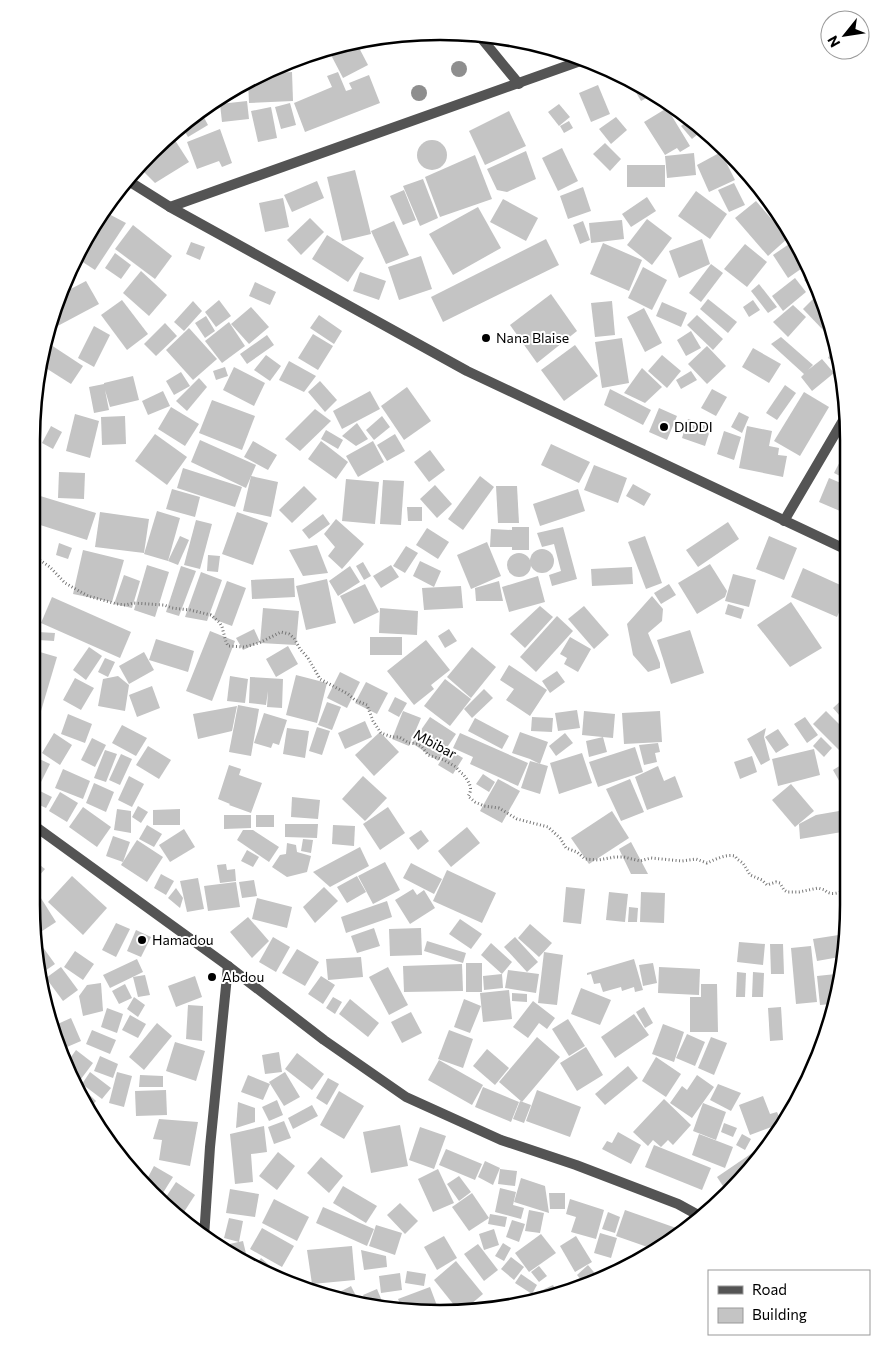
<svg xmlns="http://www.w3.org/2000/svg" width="880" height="1345" font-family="Commissioner,sans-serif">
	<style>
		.building { fill: #c4c4c4 }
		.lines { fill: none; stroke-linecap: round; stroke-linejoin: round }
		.path { stroke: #767676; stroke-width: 3; stroke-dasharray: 1 2.5; stroke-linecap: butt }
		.minor { stroke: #545454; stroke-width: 10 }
		.tertiary { stroke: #545454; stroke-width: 10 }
		.tree { fill: #8e8e8e }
		.poi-dot { fill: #000; stroke: #fff; stroke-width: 2 }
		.labels { text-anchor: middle; stroke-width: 4; stroke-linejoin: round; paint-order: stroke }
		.poi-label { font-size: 14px; fill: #000; stroke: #fff; text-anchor: start }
		.street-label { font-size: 14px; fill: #000; stroke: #fff }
		.rim { fill: none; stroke: #000; stroke-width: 2.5 }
	</style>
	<rect width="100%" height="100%" fill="#fff"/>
	<g class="building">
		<path d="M410,33L395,42L391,36Z"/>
		<path d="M356,42L368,65L343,78L331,55Z"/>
		<path d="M341,44L313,61L309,55L334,45Z"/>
		<path d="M292,72L293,101L249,103L248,80L258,74Z"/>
		<path d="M338,72L346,91L352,89L349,83L369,75L380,103L305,132L294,103L332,87L327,76Z"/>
		<path d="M635,82L645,86L654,94L641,101L631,84Z"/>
		<path d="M598,85L610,114L591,122L579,93Z"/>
		<path d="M247,101L249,119L222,122L220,104Z"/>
		<path d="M290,103L296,125L281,129L275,107Z"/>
		<path d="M559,104L570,117L559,126L548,112Z"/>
		<path d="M271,107L277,138L258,142L251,111Z"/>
		<path d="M667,108L690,146L680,152L677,148L665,155L644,122Z"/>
		<path d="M200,110L208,125L188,137L181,125L191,116Z"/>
		<path d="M509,111L526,146L485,165L469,131Z"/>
		<path d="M616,117L627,130L611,144L599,129Z"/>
		<path d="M690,119L704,129L692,139L681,126Z"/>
		<path d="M569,121L573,128L564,133L560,126Z"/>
		<path d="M220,129L232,163L222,167L219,161L197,169L187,142Z"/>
		<path d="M171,134L189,162L155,183L138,166Z"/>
		<circle cx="432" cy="155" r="15"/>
		<path d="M605,143L621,159L610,171L593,154Z"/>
		<path d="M562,148L578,181L558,191L542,158Z"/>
		<path d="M526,151L536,179L507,192L497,190L487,169Z"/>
		<path d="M721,152L735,180L709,192L697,165Z"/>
		<path d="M694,153L696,175L667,178L665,156Z"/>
		<path d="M475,155L492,199L440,217L425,177Z"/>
		<rect x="627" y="165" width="38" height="22"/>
		<path d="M355,170L371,234L342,241L327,177Z"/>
		<path d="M750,176L764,191L756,197L745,180Z"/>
		<path d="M423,179L438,218L420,226L403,186Z"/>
		<path d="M317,181L324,198L292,212L284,195Z"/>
		<path d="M734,183L745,205L729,212L718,190Z"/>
		<path d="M583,187L591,211L568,219L560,196Z"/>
		<path d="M404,190L416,220L403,225L390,196Z"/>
		<path d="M696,191L727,214L710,239L678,216Z"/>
		<path d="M647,197L656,211L631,227L622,214Z"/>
		<path d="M283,198L289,227L265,232L259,203Z"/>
		<path d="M503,199L538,218L526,241L490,222Z"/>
		<path d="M756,201L788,238L768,256L735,218Z"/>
		<path d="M478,207L501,248L453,275L429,234Z"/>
		<path d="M105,212L126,223L95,270L75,257Z"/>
		<path d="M310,218L324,232L301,255L287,240Z"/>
		<path d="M647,219L672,238L652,265L627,245Z"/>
		<path d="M622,220L624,239L591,243L589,223Z"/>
		<path d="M394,221L409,255L386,264L371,231Z"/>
		<path d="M583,221L590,240L580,244L573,225Z"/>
		<path d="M133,225L172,256L155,279L115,249Z"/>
		<path d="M327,235L364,258L348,282L312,259Z"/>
		<path d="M546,239L559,265L443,322L431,297Z"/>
		<path d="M702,239L710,264L679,278L669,251Z"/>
		<path d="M795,240L808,264L788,278L773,255Z"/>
		<path d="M191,242L205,247L200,260L186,254Z"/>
		<path d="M603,243L642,260L629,291L590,274Z"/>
		<path d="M745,244L767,262L747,287L724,269Z"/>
		<path d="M115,253L131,265L121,279L105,268Z"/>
		<path d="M421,256L432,289L399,300L388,267Z"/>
		<path d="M711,264L723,273L701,302L689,293Z"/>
		<path d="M643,267L667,280L652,310L628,298Z"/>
		<path d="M141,271L167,295L149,316L123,293Z"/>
		<path d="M360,272L386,281L379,300L353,291Z"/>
		<path d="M812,273L822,300L804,280Z"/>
		<path d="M795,278L806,292L783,311L772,296Z"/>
		<path d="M86,281L99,304L52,329L63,293Z"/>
		<path d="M255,282L276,292L270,305L249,296Z"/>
		<path d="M759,284L777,307L768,313L751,291Z"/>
		<path d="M551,294L577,331L537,363L510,325Z"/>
		<path d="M814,298L826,311L832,326L825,332L803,309Z"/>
		<path d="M708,299L737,322L728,333L700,309Z"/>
		<path d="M122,300L148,334L127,350L101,315Z"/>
		<path d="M219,300L231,316L216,327L205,312Z"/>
		<path d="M753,300L760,310L749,317L743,307Z"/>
		<path d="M193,301L202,311L184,331L174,322Z"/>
		<path d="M612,301L615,335L595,337L591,303Z"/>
		<path d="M662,302L687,313L681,327L656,316Z"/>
		<path d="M793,305L806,317L788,337L773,322Z"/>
		<path d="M251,307L269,327L249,344L231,324Z"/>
		<path d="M644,308L662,343L645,352L627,317Z"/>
		<path d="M319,315L342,331L334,344L310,328Z"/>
		<path d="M697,315L723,339L713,350L687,325Z"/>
		<path d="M206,316L215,331L205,338L195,323Z"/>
		<path d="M229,322L245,346L222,363L205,341Z"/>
		<path d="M165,323L177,336L156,356L144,344Z"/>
		<path d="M94,326L110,335L94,367L78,358Z"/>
		<path d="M189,328L217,359L193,380L166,350Z"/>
		<path d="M691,331L701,348L686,356L677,340Z"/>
		<path d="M313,334L333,346L318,370L298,358Z"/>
		<path d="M267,335L274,345L247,364L240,354Z"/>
		<path d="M781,337L813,365L808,370L822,359L834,373L812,391L801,377L804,374L771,344Z"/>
		<path d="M622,338L629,383L602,388L595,342Z"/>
		<path d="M48,343L83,366L71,384L41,365Z"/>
		<path d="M836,344L840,365L828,358Z"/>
		<path d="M575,345L598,376L564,401L541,370Z"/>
		<path d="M707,346L726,366L707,384L688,364Z"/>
		<path d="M753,348L781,364L769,383L742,367Z"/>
		<path d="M266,355L281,366L270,381L254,370Z"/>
		<path d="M662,355L681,371L667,388L648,371Z"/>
		<path d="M289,361L316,376L304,392L279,380Z"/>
		<path d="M225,367L228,376L216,380L213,371Z"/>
		<path d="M234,367L265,383L254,406L223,390Z"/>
		<path d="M642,368L662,387L645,403L624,393Z"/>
		<path d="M691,371L697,380L681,389L676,380Z"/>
		<path d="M181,372L190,386L174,395L166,381Z"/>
		<path d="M133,376L139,400L110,407L105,390L109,410L94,413L89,387L104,384V383Z"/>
		<path d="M199,378L207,387L187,411L176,401Z"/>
		<path d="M320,381L337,400L325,412L308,392Z"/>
		<path d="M785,385L796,393L777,420L766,413Z"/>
		<path d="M407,387L431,421L404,440L381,406Z"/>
		<path d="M610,389L651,410L643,425L604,405Z"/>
		<path d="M712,389L727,397L716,416L701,408Z"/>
		<path d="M163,391L170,406L148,415L142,401Z"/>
		<path d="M370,391L380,409L342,429L333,411Z"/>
		<path d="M804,392L829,407L800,456L774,441Z"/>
		<path d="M212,400L255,416L242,450L199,433Z"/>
		<path d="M171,407L199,424L185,446L158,429Z"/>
		<path d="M659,408L677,416L667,440L649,432Z"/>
		<path d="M315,409L331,421L300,451L285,439Z"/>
		<path d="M739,412L749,417L742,433L731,427Z"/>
		<path d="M75,414L99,421L90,458L66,451Z"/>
		<path d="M125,416L126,444L102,445L101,417Z"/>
		<path d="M382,416L390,427L374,440L366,430Z"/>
		<path d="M688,419L711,427L705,446L682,438Z"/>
		<path d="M357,423L368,439L356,446L342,436Z"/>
		<path d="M51,426L62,432L53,449L42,443Z"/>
		<path d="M747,426L772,431L769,446L779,448L778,455L787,456L783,477L739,468Z"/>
		<path d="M326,430L343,440L338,449L321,439Z"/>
		<path d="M724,431L741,437L734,460L717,454Z"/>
		<path d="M155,434L187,457L167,485L135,461Z"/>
		<path d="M395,434L405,451L387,461L377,445Z"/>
		<path d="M200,440L256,465L246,488L191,462Z"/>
		<path d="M253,441L277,455L268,470L244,457Z"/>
		<path d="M321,441L348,462L336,479L308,459Z"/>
		<path d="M373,441L384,462L358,477L346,456Z"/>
		<path d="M551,444L590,462L579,483L541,465Z"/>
		<path d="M848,446V480L834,473Z"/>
		<path d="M430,450L445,470L429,482L414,462Z"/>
		<path d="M594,465L627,478L618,503L584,490Z"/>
		<path d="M183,468L242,487L235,507L177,488Z"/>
		<path d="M59,472L85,473L84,499L58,498Z"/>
		<path d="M251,476L278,482L271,517L243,511Z"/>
		<path d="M480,476L494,487L463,530L448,519Z"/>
		<path d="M829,478L848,486L847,514L819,502Z"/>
		<path d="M346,479L379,482L375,524L342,521Z"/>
		<path d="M383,480L404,481L401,525L380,524Z"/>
		<path d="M633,484L651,494L644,506L626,496Z"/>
		<path d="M435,485L452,504L437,518L420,499Z"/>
		<path d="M304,486L317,499L292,523L279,510Z"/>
		<path d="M496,486H517L519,523H498Z"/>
		<path d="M172,489L200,497L195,517L166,509Z"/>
		<path d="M578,489L585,511L540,526L533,504Z"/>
		<path d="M37,495L96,513L87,540L34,523V506Z"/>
		<path d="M407,507H422V521H408Z"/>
		<path d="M157,511L180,518L168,561L144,554Z"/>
		<path d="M100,512L149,519L144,553L95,547Z"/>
		<path d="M237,512L268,523L253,565L222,554Z"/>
		<path d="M323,514L330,524L309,539L302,530Z"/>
		<path d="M336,519L364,544L342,569L328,556L335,547L324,534Z"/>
		<path d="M196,520L212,524L200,569L184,565Z"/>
		<path d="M728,522L739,539L698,567L686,550Z"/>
		<path d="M512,527H529V550H512V547H490L491,529L512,530Z"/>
		<path d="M563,527L577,579L552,586L549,575L561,571L554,544L542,547L537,533Z"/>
		<path d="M427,528L449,542L438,559L416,545Z"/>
		<path d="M180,536L189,540L178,565L168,561Z"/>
		<path d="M645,536L662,583L646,589L628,542Z"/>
		<path d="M769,536L797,548L784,580L756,569Z"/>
		<path d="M487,542L501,576L471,589L457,555Z"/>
		<path d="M59,543L72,548L68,559L56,555Z"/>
		<path d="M317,545L328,573L303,576L289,550Z"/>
		<path d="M406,546L418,553L405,573L393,566Z"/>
		<circle cx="542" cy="561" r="12"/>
		<path d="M83,550L124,560L112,602L73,594Z"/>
		<circle cx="519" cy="565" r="12"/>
		<path d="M208,555L220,556L218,572L207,571Z"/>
		<path d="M420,561L441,571L434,587L413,576Z"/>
		<path d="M363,562L371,576L364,580L356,566Z"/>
		<path d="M710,564L727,591L725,597L697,614L678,583Z"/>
		<path d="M147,565L169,572L155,617L134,610Z"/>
		<path d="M391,565L399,577L381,588L373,576Z"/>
		<path d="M181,566L196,571L179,616L166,612Z"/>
		<path d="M350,566L360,582L338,596L329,581Z"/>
		<path d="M632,567L633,584L592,586L591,569Z"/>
		<path d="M803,568L847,588V594L837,617L791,597Z"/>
		<path d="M201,572L222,580L207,621L185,617Z"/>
		<path d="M733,574L756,580L749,607L725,601Z"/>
		<path d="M124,575L140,581L132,608L114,604Z"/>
		<path d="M538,576L545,602L509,612L502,587Z"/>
		<path d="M294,578L295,597L252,599L251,580Z"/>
		<path d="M327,579L336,623L306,630L296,586Z"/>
		<path d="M227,581L246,588L232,626L213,619Z"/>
		<path d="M499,581L503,601H476L475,588Z"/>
		<path d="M365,584L379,612L354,624L340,596Z"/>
		<path d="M669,584L676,595L661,604L654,593Z"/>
		<path d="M461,586L463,608L424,610L422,588Z"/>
		<path d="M652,596L663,609L662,621L648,633L660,663V668L648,672L633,655L627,624Z"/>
		<path d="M52,597L131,632L120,658L41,623Z"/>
		<path d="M791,602L822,648L790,667L757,625Z"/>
		<path d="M728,604L744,609L741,619L725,614Z"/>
		<path d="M540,606L553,617L525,648L510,634Z"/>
		<path d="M584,606L609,635L594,649L568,619Z"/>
		<path d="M263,608L299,611L296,645L260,643Z"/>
		<path d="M380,608L418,611L417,635L379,633Z"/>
		<path d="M557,616L573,631L536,672L520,657Z"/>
		<path d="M254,629L260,642L243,650L236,638Z"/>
		<path d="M449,629L457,641L445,648L438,636Z"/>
		<path d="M690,630L704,673L671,684L657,640Z"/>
		<path d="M210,631L235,641L212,701L186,691Z"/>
		<path d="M38,632L55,633L54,641L38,640Z"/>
		<rect x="370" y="637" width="32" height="18"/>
		<path d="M570,637L591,649L578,672L564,664L567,658L560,654Z"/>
		<path d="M156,639L194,651L188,672L149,660Z"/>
		<path d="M426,640L450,670L431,685L434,689L414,705L387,671Z"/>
		<path d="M288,646L298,664L276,677L266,659Z"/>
		<path d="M89,647L102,656L86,680L73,670Z"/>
		<path d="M472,647L496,667L471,698L447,677Z"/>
		<path d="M33,650L57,657L41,711L33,708Z"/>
		<path d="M144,652L154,670L129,684L119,666Z"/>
		<path d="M105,658L115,662L108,677L98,672Z"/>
		<path d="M509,665L547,690L530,716L506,700L514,689L500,680Z"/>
		<path d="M557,671L565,682L550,693L542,681Z"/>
		<path d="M340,672L360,682L347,708L327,698Z"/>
		<path d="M296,675L327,683L317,723L286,715Z"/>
		<path d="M118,676L129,685L125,711L98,706L103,679Z"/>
		<path d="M230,676L248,679L245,703L227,701Z"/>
		<path d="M250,677L283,679L282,708L267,707L268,691L266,705L249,703Z"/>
		<path d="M75,678L94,688L81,710L63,700Z"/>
		<path d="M445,679L471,699L450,726L424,706Z"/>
		<path d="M366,682L388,693L377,714L355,703Z"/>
		<path d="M152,686L160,708L137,717L129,695Z"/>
		<path d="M484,689L493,698L472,718L464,709Z"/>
		<path d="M847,695L846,704V723L833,708Z"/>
		<path d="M395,697L407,703L399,717L388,711Z"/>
		<path d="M327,702L341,707L332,730L318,725Z"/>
		<path d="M238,705L259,709L251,756L229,752Z"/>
		<path d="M237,706L232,731L198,739L193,714Z"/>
		<path d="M577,710L580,728L558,731L555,713Z"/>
		<path d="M403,711L421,718L409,746L392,739Z"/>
		<path d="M584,711L615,714L613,738L582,735Z"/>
		<path d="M660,711L662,742L624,744L622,713Z"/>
		<path d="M826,711L846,731V755L845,756L813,724Z"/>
		<path d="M264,713L287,720L279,745L273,743L271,748L254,743Z"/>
		<path d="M68,714L92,724L85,743L61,734Z"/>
		<path d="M430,717L456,734L438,761L412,743Z"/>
		<path d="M532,717L553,718L552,732L531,731Z"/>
		<path d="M805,717L818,735L807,743L794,724Z"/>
		<path d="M475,718L509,736L502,749L468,731Z"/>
		<path d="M365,721L372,737L345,749L338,733Z"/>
		<path d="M122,725L147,738L136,756L112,743Z"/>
		<path d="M317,727L330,731L322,755L309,751Z"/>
		<path d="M287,728L309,731L305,758L283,754Z"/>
		<path d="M766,728L764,737L770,760L761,765L747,739Z"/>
		<path d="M778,729L789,745L776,753L765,737Z"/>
		<path d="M380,732L399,752L374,776L355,755Z"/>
		<path d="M520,732L548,742L540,764L530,759L512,753Z"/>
		<path d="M54,733L72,745L60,765L42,753Z"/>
		<path d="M460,733L528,763L518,786L470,764L473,757L453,748Z"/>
		<path d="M565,733L573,743L556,756L549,746Z"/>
		<path d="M603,737L607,752L589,757L586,741Z"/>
		<path d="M821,737L832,748L824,757L813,746Z"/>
		<path d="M92,738L106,745L95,767L81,760Z"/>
		<path d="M658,743L660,752L655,753L657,762L644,765L639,745Z"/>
		<path d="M148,746L171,760L159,779L136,765Z"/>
		<path d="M635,747L643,772L598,787L589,762Z"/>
		<path d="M448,749L463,758L453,774L438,765Z"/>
		<path d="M814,749L820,775L778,786L772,759Z"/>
		<path d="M105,750L117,754L106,782L94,778Z"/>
		<path d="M582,753L592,783L559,794L550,763Z"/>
		<path d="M121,754L132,759L120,785L109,780Z"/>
		<path d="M33,756L50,764L34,796L32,795V758Z"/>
		<path d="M752,756L757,772L740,779L734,762Z"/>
		<path d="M530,761L548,766L540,794L521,788Z"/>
		<path d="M846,762V783L842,786L833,770Z"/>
		<path d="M229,765L241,769L239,775L262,783L251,813L229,805L230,804L218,799Z"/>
		<path d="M658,766L664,781L675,776L683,797L647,810L635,777Z"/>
		<path d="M63,769L90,781L83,799L55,788Z"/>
		<path d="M483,774L495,782L489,792L476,784Z"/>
		<path d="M129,776L144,784L132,807L118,800Z"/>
		<path d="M363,776L387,798L365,821L342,799Z"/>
		<path d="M498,779L520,791L502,823L480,811Z"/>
		<path d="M630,779L644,812L621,821L606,789Z"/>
		<path d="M94,783L114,792L106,812L86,803Z"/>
		<path d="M791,784L814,811L795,827L772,800Z"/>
		<path d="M38,790L52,797L46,808L33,802Z"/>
		<path d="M60,792L78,803L67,822L49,811Z"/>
		<path d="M292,797L320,800L318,819L291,817Z"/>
		<path d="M138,806L148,812L141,823L132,817Z"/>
		<path d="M83,807L111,827L97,847L69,827Z"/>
		<path d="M388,807L405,833L380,850L363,824Z"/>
		<path d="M117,809L131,811V833L114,830Z"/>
		<path d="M180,809V825H153V810Z"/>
		<path d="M612,811L629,838L589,864L571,838Z"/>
		<path d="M839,811L842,832L800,839L799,824L816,815Z"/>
		<path d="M224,815H251V828L224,829Z"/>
		<rect x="256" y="815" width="18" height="12"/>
		<path d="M285,824H318L317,838L285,837Z"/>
		<path d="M147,825L162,834L154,847L139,839Z"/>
		<path d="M333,825L355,826L354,846L332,844Z"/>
		<path d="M467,827L480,843L451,867L438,851Z"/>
		<path d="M184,829L195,847L170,862L159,845Z"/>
		<path d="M243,830H253L279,847L269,862L237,840Z"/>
		<path d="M421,830L429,841L418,850L409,838Z"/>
		<path d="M113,836L130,842L123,862L106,856Z"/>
		<path d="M303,839L313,840L311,853L301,851Z"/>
		<path d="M137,840L163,857L147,882L121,865Z"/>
		<path d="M631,842L648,874H631L619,849Z"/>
		<path d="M287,843L296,845L297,852L311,856L307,872L287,877L272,867L280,855L286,854Z"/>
		<path d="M360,847L369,866L330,887L313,872Z"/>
		<path d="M247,850L259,857L253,867L241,861Z"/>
		<path d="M32,859L45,869L31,885Z"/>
		<path d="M385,862L400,890L373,904L358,876Z"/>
		<path d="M411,863L442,879L434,894L403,878Z"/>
		<path d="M226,864L227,870L235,869L236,881L220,883L217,865Z"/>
		<path d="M447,870L496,893L482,923L433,901Z"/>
		<path d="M161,874L174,881L166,895L154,888Z"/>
		<path d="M72,876L107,908L83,935L48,902Z"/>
		<path d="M357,876L366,892L347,903L337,887Z"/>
		<path d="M198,878L204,909L187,912L180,881Z"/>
		<path d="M254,880L257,896L242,898L239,882Z"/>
		<path d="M236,882L240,907L208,911L204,886Z"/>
		<path d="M324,887L338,901L315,923L303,907Z"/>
		<path d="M566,887L585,889L581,924L563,922Z"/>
		<path d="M176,888L183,898L180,908L168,898Z"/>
		<path d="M413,889L417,895L424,890L435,908L410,924L395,900Z"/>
		<path d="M609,892L628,894L625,922L606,920Z"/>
		<path d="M641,892L665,893L664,923L640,922Z"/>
		<path d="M39,895L56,922L36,935L31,901Z"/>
		<path d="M257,898L292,907L287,928L252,919Z"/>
		<path d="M387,901L392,917L346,933L341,917Z"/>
		<path d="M629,907L638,908L637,922H628Z"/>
		<path d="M248,917L269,941L252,958L230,932Z"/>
		<path d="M460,919L482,934L471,949L449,934Z"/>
		<path d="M116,923L130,929L116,957L102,950Z"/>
		<path d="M530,924L552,943L539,957L518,938Z"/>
		<path d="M374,928L380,946L357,953L351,936Z"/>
		<path d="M421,928L422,955L390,956L389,929Z"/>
		<path d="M136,930L151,937L141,957L127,951Z"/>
		<path d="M845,934V956L817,961L813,939Z"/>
		<path d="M273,937L290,947L276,972L259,962Z"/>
		<path d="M515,937L538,962L527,972L504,947Z"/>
		<path d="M427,941L466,953L463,963L424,951Z"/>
		<path d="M739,942L765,944L763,965L737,962Z"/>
		<path d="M491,943L512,962L502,974L481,955Z"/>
		<path d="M770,944H783L784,974H771Z"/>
		<path d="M42,946L55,964L42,973L39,949Z"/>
		<path d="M811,946L817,1002L796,1004L791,948Z"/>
		<path d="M297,949L319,962L305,986L282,973Z"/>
		<path d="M75,951L94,964L83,980L64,967Z"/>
		<path d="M544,952L563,955L557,1005L538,1003Z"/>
		<path d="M361,957L363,977L328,980L326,959Z"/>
		<path d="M137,959L143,972L110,988L103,975Z"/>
		<path d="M634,959L643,990L635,992L634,987L622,991L621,987L603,992L600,983L594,984L591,974L587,975V973Z"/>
		<path d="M845,960L842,970L839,978L836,962Z"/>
		<rect x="466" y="963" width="16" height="29"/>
		<path d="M653,963L657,983L643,986L639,965Z"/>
		<path d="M462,964L463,991L404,992L403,966Z"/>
		<path d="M61,967L78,990L63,1001L46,978Z"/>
		<path d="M388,967L408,1005L389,1015L369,977Z"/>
		<path d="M659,967L700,969L699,995L658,993Z"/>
		<path d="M508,970L539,974L536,993L505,988Z"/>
		<path d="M737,972L746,973L745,997H736Z"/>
		<path d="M753,972L764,973L763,997H752Z"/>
		<path d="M502,974L503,988L484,990L483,976Z"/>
		<path d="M836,974L837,986L832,1004L820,1005L817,976Z"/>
		<path d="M145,975L150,995L138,997L133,977Z"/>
		<path d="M195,976L202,997L176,1007L168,986Z"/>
		<path d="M321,976L335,985L323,1004L308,994Z"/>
		<path d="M101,983L103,1011L83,1016L79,996L87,985Z"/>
		<path d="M125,984L132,998L119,1004L112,991Z"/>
		<path d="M701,984H717L718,1032H690V997H701Z"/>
		<path d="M581,988L611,1000L600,1025L571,1014Z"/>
		<path d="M509,990L512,1019L483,1022L480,993Z"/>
		<path d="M512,993L527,994V1002L512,1001Z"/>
		<path d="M134,997L145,1005L138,1017L127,1009Z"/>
		<path d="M333,997L342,1002L335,1014L326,1008Z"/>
		<path d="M350,999L379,1023L368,1037L339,1014Z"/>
		<path d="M464,999L481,1006L470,1033L454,1027Z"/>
		<path d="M533,1001L555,1018L547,1029L539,1023L528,1038L513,1027Z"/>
		<path d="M188,1005L203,1006L202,1041L186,1039Z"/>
		<path d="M644,1007L653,1023L645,1028L636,1012Z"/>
		<path d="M781,1007L783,1040L770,1041L768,1008Z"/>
		<path d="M107,1008L123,1014L117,1033L101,1027Z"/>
		<path d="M411,1012L422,1033L402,1043L391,1022Z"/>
		<path d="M634,1014L649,1035L615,1058L601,1037Z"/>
		<path d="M130,1015L146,1024L138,1038L122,1030Z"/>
		<path d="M71,1018L81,1041L60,1050L53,1036L51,1027Z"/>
		<path d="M568,1019L585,1046L569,1056L552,1029Z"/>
		<path d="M157,1023L172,1036L144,1070L129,1057Z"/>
		<path d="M663,1024L684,1032L674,1062L652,1054Z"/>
		<path d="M92,1030L116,1040L110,1054L86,1044Z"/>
		<path d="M449,1030L473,1039L463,1068L438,1059Z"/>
		<path d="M687,1034L705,1042L695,1066L676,1058Z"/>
		<path d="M537,1037L560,1057L522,1102L499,1082Z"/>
		<path d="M711,1037L727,1043L714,1075L698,1068Z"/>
		<path d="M175,1042L205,1051L196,1081L166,1071Z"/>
		<path d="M586,1047L603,1075L577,1091L560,1063Z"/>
		<path d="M487,1049L509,1068L495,1085L473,1066Z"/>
		<path d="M76,1050L93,1063L81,1079L71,1072L66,1064Z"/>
		<path d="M279,1052L282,1072L265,1074L262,1055Z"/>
		<path d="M297,1053L324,1074L312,1090L285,1069Z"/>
		<path d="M100,1056L118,1064L113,1078L94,1071Z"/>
		<path d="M656,1057L681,1074L666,1097L642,1081Z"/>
		<path d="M439,1060L483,1085L472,1105L428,1080Z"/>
		<path d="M628,1066L638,1078L605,1105L595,1094Z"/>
		<path d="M90,1072L111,1088L102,1099L82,1084Z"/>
		<path d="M117,1072L132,1076L124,1107L109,1103Z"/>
		<path d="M285,1072L300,1097L284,1106L269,1082Z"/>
		<path d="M140,1075L163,1076V1087H139Z"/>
		<path d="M248,1075L270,1084L263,1100L241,1092Z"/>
		<path d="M697,1075L714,1087L692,1118L670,1103L682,1086L687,1090Z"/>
		<path d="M328,1078L339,1084L327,1105L316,1098Z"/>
		<path d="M75,1081L96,1101L89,1109L75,1082Z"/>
		<path d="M718,1084L741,1093L731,1111L710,1100Z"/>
		<path d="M483,1087L519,1102L511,1122L475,1107Z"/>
		<path d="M166,1090L167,1115L136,1116L135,1091Z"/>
		<path d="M537,1090L581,1107L570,1137L526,1121Z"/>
		<path d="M339,1091L364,1106L344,1139L320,1125Z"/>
		<path d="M763,1096L770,1114L777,1112L782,1123L750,1135L739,1105Z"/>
		<path d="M664,1099L691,1125L673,1145L668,1140L661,1147L653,1140L648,1146L633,1132Z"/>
		<path d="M277,1100L283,1115L269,1121L262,1107Z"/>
		<path d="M520,1101L531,1105L524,1123L513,1119Z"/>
		<path d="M238,1102L255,1108V1122L236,1128Z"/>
		<path d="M703,1103L726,1112L716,1140L693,1131Z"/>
		<path d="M312,1105L318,1116L293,1129L288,1118Z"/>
		<path d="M159,1119L198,1122L190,1166L159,1160L162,1140L153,1139Z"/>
		<path d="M284,1121L291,1138L274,1144L268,1127Z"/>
		<path d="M724,1123L737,1128L733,1137L721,1132Z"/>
		<path d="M400,1125L408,1166L371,1173L363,1132Z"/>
		<path d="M264,1126L267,1152L251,1154L253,1182L235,1184L230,1134Z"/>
		<path d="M420,1127L446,1136L434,1169L409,1160Z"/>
		<path d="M618,1132L641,1145L631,1164L602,1149L607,1141L612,1143Z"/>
		<path d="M699,1134L733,1147L725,1168L692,1155Z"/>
		<path d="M742,1134L751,1139L745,1150L736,1145Z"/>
		<path d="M654,1145L711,1168L702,1190L645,1167Z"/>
		<path d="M446,1149L482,1164L475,1180L439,1165Z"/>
		<path d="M758,1149L762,1153L747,1175L727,1192L717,1177Z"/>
		<path d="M278,1152L295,1166L277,1190L259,1176Z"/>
		<path d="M321,1157L343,1176L329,1193L307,1173Z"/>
		<path d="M485,1161L500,1168L493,1185L478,1177Z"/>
		<path d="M154,1166L173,1177L161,1196L146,1181Z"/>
		<path d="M438,1169L454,1203L433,1212L418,1179Z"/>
		<path d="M500,1169L517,1171L515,1186L498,1184Z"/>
		<path d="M459,1176L471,1192L459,1201L447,1184Z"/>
		<path d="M521,1178L545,1186L549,1213L514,1202Z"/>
		<path d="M176,1182L195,1195L182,1215L171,1208L164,1200Z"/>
		<path d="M343,1186L377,1206L366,1223L333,1203Z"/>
		<path d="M500,1188L516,1192L513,1205L524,1208L521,1219L495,1212Z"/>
		<path d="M230,1189L259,1194L255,1217L226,1213Z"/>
		<path d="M472,1193L489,1218L469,1231L452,1207Z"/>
		<path d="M549,1193H565V1209H550Z"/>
		<path d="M274,1199L309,1217L297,1241L262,1223Z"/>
		<path d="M570,1199L604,1210L596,1239L571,1232L576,1217L566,1214Z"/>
		<path d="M400,1203L418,1221L405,1234L387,1215Z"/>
		<path d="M323,1207L374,1229L367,1246L316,1223Z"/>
		<path d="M529,1210L544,1213L540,1233L525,1231Z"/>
		<path d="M625,1210L679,1229V1231L656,1250L616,1236Z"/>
		<path d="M608,1212L620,1217L615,1233L602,1229Z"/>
		<path d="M490,1214L507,1217L505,1227L488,1224Z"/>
		<path d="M229,1218L243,1221L239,1242L224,1238Z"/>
		<path d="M512,1220L525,1224L519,1242L506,1237Z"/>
		<path d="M376,1225L402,1233L395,1255L369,1246Z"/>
		<path d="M262,1228L294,1246L282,1267L250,1249Z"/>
		<path d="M494,1229L499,1245L484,1250L479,1234Z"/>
		<path d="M600,1233L617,1238L611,1258L594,1253Z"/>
		<path d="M541,1234L556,1253L529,1272L515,1253Z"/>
		<path d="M444,1236L457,1258L437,1270L424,1247Z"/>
		<path d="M576,1236L592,1262L575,1272L560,1246Z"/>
		<path d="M243,1241L248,1262L226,1249L225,1245Z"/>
		<path d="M503,1243L511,1248L504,1261L495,1256Z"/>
		<path d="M478,1244L498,1270L484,1281L464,1254Z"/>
		<path d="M352,1246L355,1280L312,1284L307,1250Z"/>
		<path d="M651,1249L653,1252L645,1259L640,1261L638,1256Z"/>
		<path d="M361,1250L386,1256L387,1267L364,1270Z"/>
		<path d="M511,1257L524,1267L514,1280L501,1269Z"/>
		<path d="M261,1258L284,1278L281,1281L262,1270L256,1265Z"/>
		<path d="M456,1261L483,1294L464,1310H458L434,1280Z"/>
		<path d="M588,1265L598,1277L583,1282L577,1275Z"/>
		<path d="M539,1266L547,1276L539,1282L531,1272Z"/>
		<path d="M407,1271L426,1274L424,1286L405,1283Z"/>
		<path d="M400,1273L402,1290L381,1293L379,1276Z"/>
		<path d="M521,1274L537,1285L532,1294L515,1283Z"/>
		<path d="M553,1285L557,1292L534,1301L532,1295Z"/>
		<path d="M351,1286L358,1300L334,1295Z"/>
		<path d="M430,1287L439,1311L413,1313L403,1310L398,1299Z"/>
		<path d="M377,1289L384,1306L366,1302L363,1295Z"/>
	</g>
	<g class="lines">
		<path class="path" d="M34,556L50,567L65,583L88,596L117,604L126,605L133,603L164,605L172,608L190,610L211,615L220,623L222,627L226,642L228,646L244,647L259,643L281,632L289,634L294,638L300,649L308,658L320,679L348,694L355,700L367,705L373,721L381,733L392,737H399L409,743L417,744L422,747L428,755L444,760L456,767L461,773L463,774C468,781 474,788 468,796L475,802L484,806L499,808L517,819L548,827L560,838L566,848L577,852L585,859L598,860L615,857H624L640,861L651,858L682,861L696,859L707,863C716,859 726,854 735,856L737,859L743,863L750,875L762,880L767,885L776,882L780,883L784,890L787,892H799L818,888L825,890C830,896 839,893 846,890"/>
		<g class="minor">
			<path d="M478,34L519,84"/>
			<path d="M170,207L586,59"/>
			<path d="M784,521L848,412"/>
			<path d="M32,824L228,966L324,1040L406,1097L501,1140L576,1165L678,1204L698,1215"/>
			<path d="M204,1237L210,1147L228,966"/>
		</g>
		<path class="tertiary" d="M127,180L170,207L467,371L847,550"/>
	</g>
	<g class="tree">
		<circle cx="459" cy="69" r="8"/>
		<circle cx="419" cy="93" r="8"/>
	</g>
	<g class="poi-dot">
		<circle cx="486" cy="338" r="5"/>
		<circle cx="664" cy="427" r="5"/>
		<circle cx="142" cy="940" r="5"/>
		<circle cx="212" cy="977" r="5"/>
	</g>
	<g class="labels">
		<g class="poi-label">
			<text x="496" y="343">Nana Blaise</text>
			<text x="674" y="432">DIDDI</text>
			<text x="152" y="945">Hamadou</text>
			<text x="222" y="982">Abdou</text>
		</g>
		<g class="street-label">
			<text transform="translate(435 744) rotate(28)" y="5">Mbibar</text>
		</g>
	</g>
	<path d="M0 0H880V1345H0ZM440 40H440A400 400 0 0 1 840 440V905A400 400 0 0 1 440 1305H440A400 400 0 0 1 40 905V440A400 400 0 0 1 440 40Z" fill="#fff" fill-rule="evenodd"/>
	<path class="rim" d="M440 40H440A400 400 0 0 1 840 440V905A400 400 0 0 1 440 1305H440A400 400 0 0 1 40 905V440A400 400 0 0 1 440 40Z"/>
	<rect x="708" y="1270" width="162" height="65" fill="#ffffff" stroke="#999999"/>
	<rect x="718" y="1286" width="25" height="8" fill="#545454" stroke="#999999"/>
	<text x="752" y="1295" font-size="15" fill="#000000">Road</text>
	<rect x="718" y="1308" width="25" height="15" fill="#c4c4c4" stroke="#999999"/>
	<text x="752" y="1320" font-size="15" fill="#000000">Building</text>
	<g transform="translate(845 35) rotate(240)"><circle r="24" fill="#ffffff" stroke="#999999"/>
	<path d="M0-4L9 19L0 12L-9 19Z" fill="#000000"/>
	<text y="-8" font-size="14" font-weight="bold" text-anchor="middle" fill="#000000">N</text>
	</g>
</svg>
